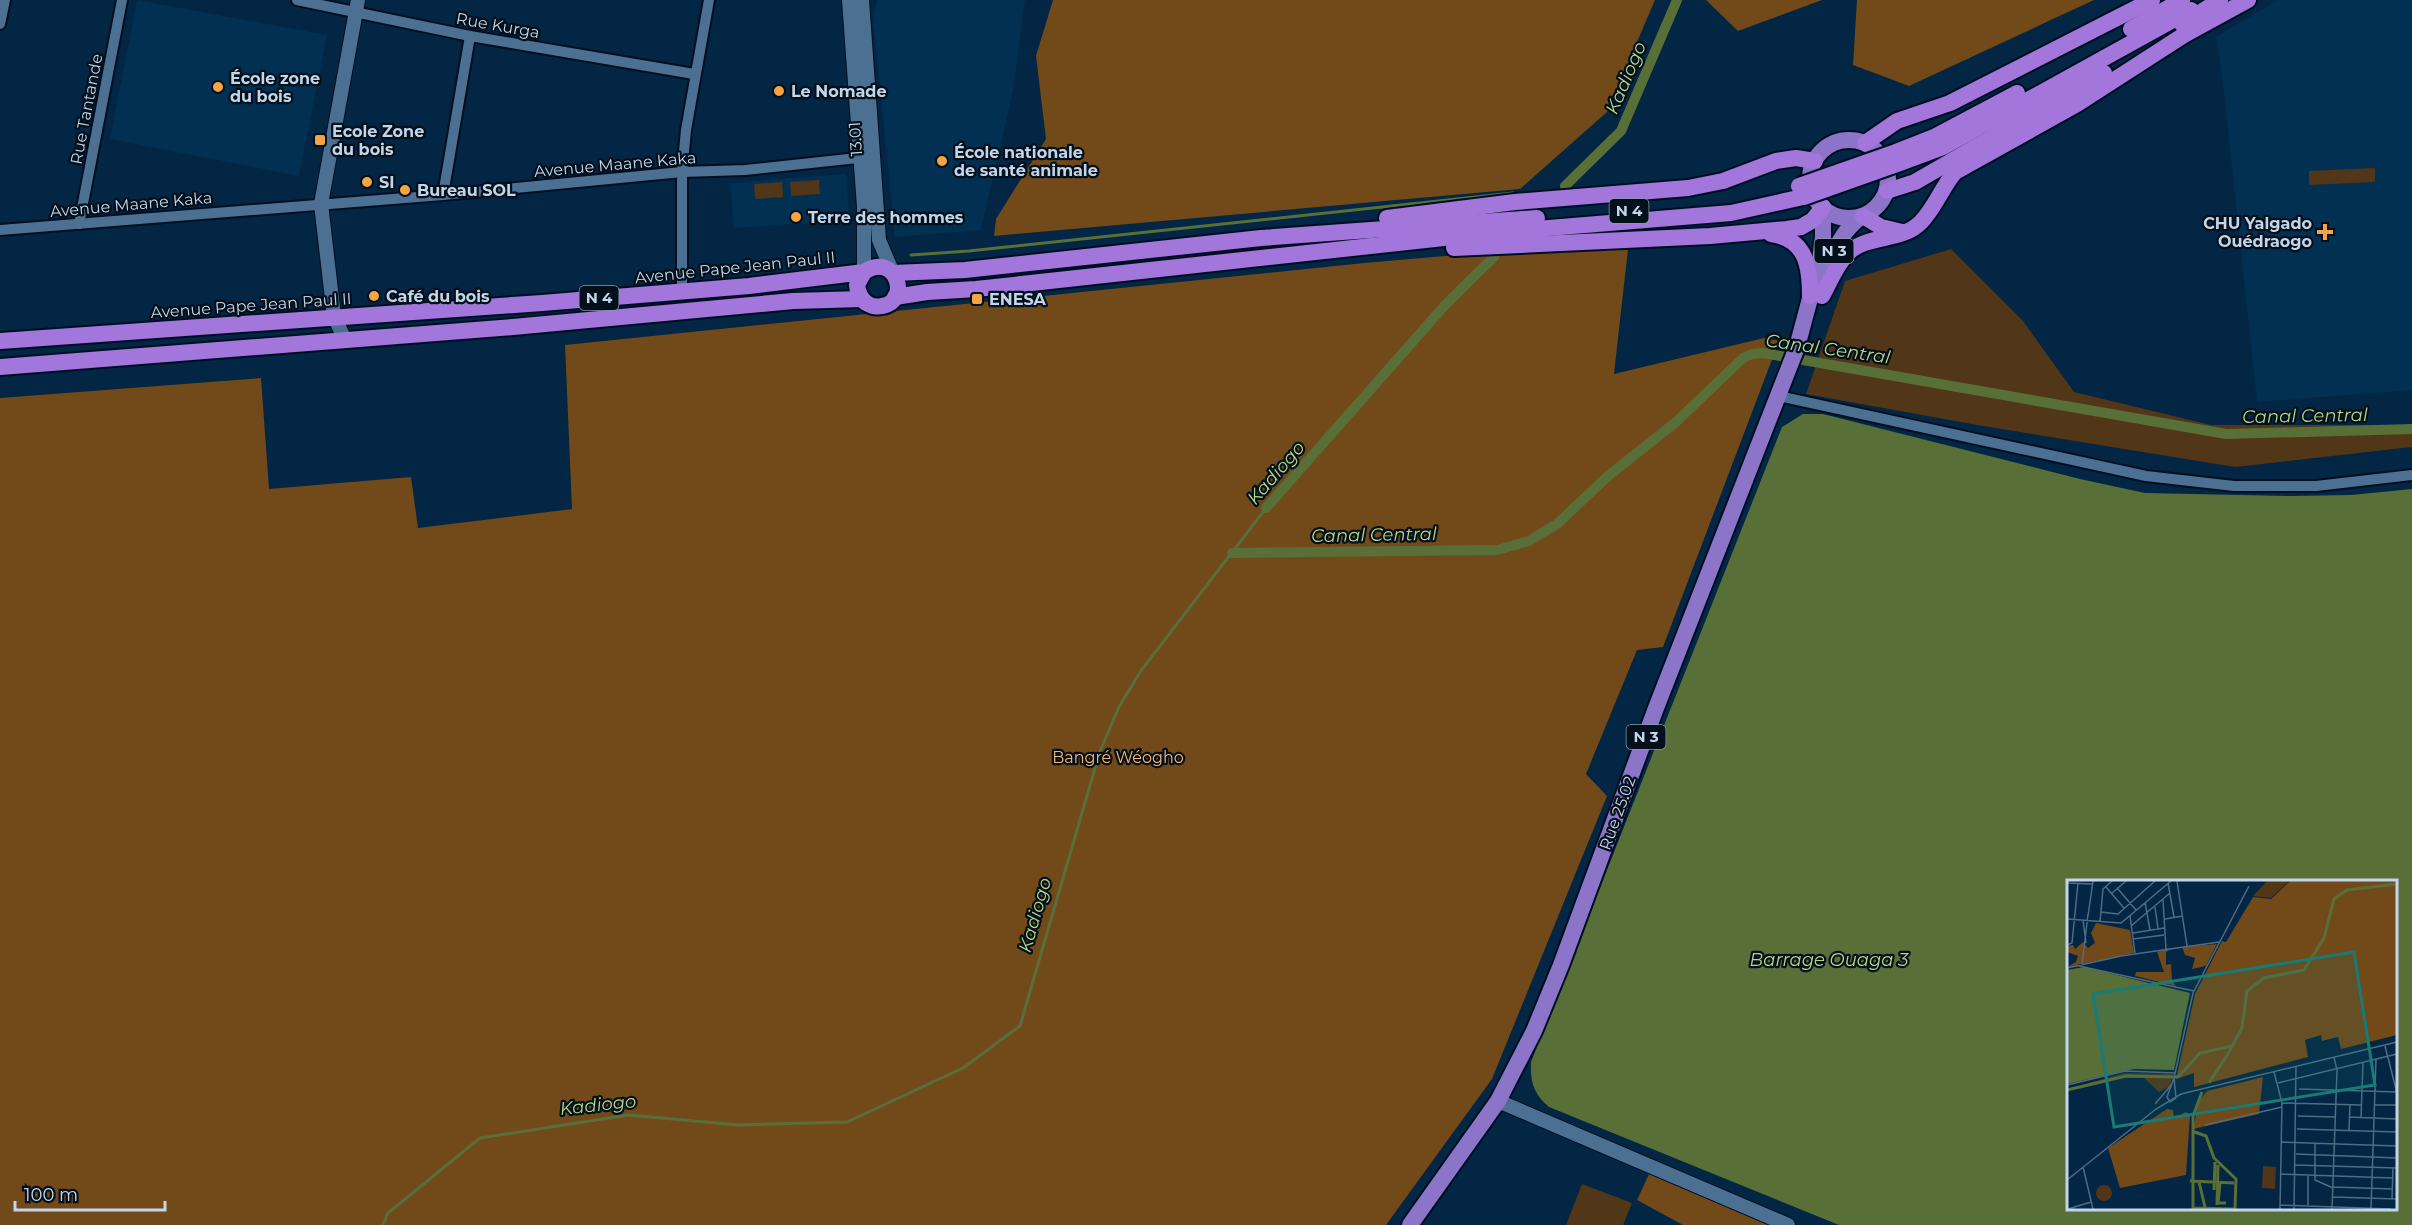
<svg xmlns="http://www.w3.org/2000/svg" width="2412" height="1225" font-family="Montserrat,sans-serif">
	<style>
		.built { fill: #023052 }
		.green { fill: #513617 }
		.forest { fill: #724918 }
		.water { fill: #596f38; fill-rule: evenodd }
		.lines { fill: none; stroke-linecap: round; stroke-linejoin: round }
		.stream { stroke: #596f38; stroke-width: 3 }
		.canal { stroke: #596f38; stroke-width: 10 }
		.minor-casing { stroke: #000e23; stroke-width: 14 }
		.tertiary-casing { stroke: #000e23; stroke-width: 16 }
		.primary-casing { stroke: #000e23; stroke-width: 20 }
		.trunk-casing { stroke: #000e23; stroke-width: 20 }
		.minor { stroke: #4c7091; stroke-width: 10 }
		.tertiary { stroke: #4c7091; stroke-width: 14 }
		.primary { stroke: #8c75c8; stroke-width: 16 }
		.trunk { stroke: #a276da; stroke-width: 16 }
		.trunk-bridge-casing { stroke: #000e23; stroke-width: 20; stroke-linecap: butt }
		.trunk-bridge { stroke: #a276da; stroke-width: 16 }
		.poi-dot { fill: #f4a444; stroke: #030f1b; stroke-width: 2 }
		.labels { text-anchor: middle; stroke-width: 4.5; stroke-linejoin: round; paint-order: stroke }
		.shield { fill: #030f1b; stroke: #899aab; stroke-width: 1.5 }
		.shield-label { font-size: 15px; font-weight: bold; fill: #c3d6e9 }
		.street-label { font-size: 16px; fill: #c3d6e9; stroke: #030f1b }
		.poi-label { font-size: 16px; font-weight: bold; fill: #c3d6e9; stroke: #030f1b; text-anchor: start }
		.park-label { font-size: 16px; fill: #f7b772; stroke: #030f1b }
		.water-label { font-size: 18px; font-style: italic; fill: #b5d886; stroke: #030f1b }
		.inset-river { fill: none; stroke: #596f38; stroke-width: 3 }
		.inset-road { fill: none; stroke: #4f6c85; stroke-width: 1.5 }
		.view { fill: #187b74; fill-opacity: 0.15; stroke: #187b74; stroke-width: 3 }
		.inset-edge { fill: none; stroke: #c3d6e9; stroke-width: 3 }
	</style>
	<rect width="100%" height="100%" fill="#022643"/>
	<g class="built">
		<path d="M137,0L327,35L299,176L110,139Z"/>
		<path d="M877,0H1025L1013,91L981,230L895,237L873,18Z"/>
		<path d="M2278,0H2412V390L2257,402L2222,75L2216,37Z"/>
		<path d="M846,174L849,220L734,228L730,183Z"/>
	</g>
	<g class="green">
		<path d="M2375,168V182L2309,185V171Z"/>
		<path d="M819,180L820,194L791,196L790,182Z"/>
		<path d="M782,182L783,197L755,199L754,184Z"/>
		<path d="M1951,249L2023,321L2074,392L2211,425H2412V447L2235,467L1977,425L1806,394L1845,281Z"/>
		<path d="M1582,1184L1632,1203L1623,1225H1566Z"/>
	</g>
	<g class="forest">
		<path d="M1053,0H1655L1607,112L1520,189L994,236L996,219L1046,139L1036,56Z"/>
		<path d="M1706,0H1822L1738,31Z"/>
		<path d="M1857,0H2094L1909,86L1853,65Z"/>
		<path d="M1629,240L1614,374L1764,338L1779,341L1663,647L1637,650L1586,774L1607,796L1492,1079L1386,1225H0V398L261,378L269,489L411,477L418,528L572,509L565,345L1364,263Z"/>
		<path d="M1649,1174L1769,1225H1683L1637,1200Z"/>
	</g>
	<path class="water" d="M1803,414H1823L2080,479L2145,493L2290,496L2351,495L2412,489V1225H1839L1549,1107C1534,1094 1530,1083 1531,1062L1782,427ZM2068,882H2396V1208H2068Z"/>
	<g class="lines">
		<g class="stream">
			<path d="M2027,55L2048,44"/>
			<path d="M911,255L969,251L1513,193"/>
			<path d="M383,1225L388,1213L480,1138L628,1115L739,1125L847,1122L963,1068L1020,1026L1100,751L1119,707L1140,672L1266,508"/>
		</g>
		<g class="canal">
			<path d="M1565,186L1621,131L1677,0"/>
			<path d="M1266,508L1446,304L1494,257"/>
			<path d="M1232,553L1497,550L1529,541L1557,524L1608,476L1676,422L1743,358L1752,354L1763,353L2226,434L2412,429"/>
		</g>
		<defs>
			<g id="minor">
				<path d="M297,0L470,36L694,74"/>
				<path d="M0,24L5,0"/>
				<path d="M443,195L470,36"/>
				<path d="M79,224L122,0"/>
				<path d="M0,230L443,195L682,172L745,170L867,157"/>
				<path d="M682,291V172L686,130L709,0"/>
				<path d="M1778,396L2146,476L2234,486H2316L2412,475"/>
			</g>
			<g id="tertiary">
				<path d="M849,0L864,207V272"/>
				<path d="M862,0L879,240L893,273"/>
				<path d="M345,340L334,316L321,204L358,0"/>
				<path d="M1498,1101L1788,1225"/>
			</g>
			<g id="primary">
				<circle cx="1849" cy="179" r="39"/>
				<path d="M1826,281C1835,252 1837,235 1862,216"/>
				<path d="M1410,1225L1498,1101L1534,1031L1561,965L1656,708L1797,347L1820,261L1823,237V207"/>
			</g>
			<g id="trunk">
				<path d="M2182,24L2220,0"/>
				<path d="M2131,29L2182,0"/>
				<path d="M1865,143L1897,121L1950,103L2152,0"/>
				<path d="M1896,152L1934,137L2017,93"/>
				<path d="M1900,163L1943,147L2191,10"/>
				<path d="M1887,191L1915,182L2104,73"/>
				<path d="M1863,216L1881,227L1902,232"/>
				<path d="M1387,218L1515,202L1688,188L1723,181L1776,161L1796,158L1815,161"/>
				<path d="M1771,234C1806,239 1810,266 1810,296"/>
				<path d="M1454,248L1710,236L1787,229L1801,227L1813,220L1823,207"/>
				<path d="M893,273L965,270L1261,238L1537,218"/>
				<path d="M1822,296C1830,282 1837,263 1849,252C1869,234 1902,242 1921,222C1935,208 1942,187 1955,172L2077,104L2184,35L2248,0"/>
				<path d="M895,297L927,292L976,289L1499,232L1731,213L1803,197"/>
				<path d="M0,341L542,303L749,286L864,272C896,251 912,301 882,306C877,307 873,307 868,304C861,300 858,294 857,285L864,272"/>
				<path d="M0,367L513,327L793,301L862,299"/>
			</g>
		</defs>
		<use href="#minor" class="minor-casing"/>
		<use href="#tertiary" class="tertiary-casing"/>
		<use href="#primary" class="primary-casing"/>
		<use href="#trunk" class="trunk-casing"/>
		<use href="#minor" class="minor"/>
		<use href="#tertiary" class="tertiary"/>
		<use href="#primary" class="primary"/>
		<use href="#trunk" class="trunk"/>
		<defs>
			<g id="trunk-bridge">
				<path d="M1799,186L1896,152"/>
				<path d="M1804,197L1900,163"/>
			</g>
		</defs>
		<use href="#trunk-bridge" class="trunk-bridge-casing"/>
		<use href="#trunk-bridge" class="trunk-bridge"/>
	</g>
	<g class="poi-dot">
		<circle cx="218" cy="87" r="6"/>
		<circle cx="779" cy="91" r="6"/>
		<rect x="314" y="134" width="12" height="12" rx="3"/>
		<circle cx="942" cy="161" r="6"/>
		<circle cx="367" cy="182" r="6"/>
		<circle cx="405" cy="190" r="6"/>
		<circle cx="796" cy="217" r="6"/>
		<path d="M2322 223h6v6h6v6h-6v6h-6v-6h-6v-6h6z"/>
		<circle cx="374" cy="296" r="6"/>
		<rect x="971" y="293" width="12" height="12" rx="3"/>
	</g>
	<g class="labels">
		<g class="shield">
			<rect x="1609.5" y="199" width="39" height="24" rx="4.5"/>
			<rect x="1814.5" y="239" width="39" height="24" rx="4.5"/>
			<rect x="579.5" y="286" width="39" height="24" rx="4.5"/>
			<rect x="1626.5" y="725" width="39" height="24" rx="4.5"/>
		</g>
		<g class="shield-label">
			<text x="1629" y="216">N 4</text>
			<text x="1834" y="256">N 3</text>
			<text x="599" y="303">N 4</text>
			<text x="1646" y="742">N 3</text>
		</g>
		<g class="street-label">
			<text transform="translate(498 25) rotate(10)" y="6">Rue Kurga</text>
			<text transform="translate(86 109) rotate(-79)" y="6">Rue Tantande</text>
			<text transform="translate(855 139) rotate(-94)" y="6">13.01</text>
			<text transform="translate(615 164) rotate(-5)" y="6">Avenue Maane Kaka</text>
			<text transform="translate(131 204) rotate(-5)" y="6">Avenue Maane Kaka</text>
			<text transform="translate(735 267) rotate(-6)" y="6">Avenue Pape Jean Paul II</text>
			<text transform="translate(251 305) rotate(-4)" y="6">Avenue Pape Jean Paul II</text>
			<text transform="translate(1617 813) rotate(-70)" y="6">Rue 25.02</text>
		</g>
		<g class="poi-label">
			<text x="230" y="84">École zone<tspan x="230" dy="18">du bois</tspan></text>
			<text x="791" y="97">Le Nomade</text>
			<text x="332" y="137">Ecole Zone<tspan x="332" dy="18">du bois</tspan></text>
			<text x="954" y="158">École nationale<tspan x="954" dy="18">de santé animale</tspan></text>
			<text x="379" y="188">SI</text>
			<text x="417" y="196">Bureau SOL</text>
			<text x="808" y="223">Terre des hommes</text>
			<text x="2312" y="229" text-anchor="end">CHU Yalgado<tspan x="2312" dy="18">Ouédraogo</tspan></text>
			<text x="386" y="302">Café du bois</text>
			<text x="989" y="305">ENESA</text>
		</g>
		<g class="park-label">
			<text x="1118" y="763">Bangré Wéogho</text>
		</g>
		<g class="water-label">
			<text transform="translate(1626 78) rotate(-67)" y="6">Kadiogo</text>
			<text transform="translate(1828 349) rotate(8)" y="6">Canal Central</text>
			<text transform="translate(2305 416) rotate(-1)" y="6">Canal Central</text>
			<text transform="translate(1276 473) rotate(-49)" y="6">Kadiogo</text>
			<text transform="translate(1374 535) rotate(-1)" y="6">Canal Central</text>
			<text transform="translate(1035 915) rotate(-74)" y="6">Kadiogo</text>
			<text x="1829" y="966">Barrage Ouaga 3</text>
			<text transform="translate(598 1105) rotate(-6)" y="6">Kadiogo</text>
		</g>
	</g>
	<g transform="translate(2067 880)">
		<rect width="330" height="330" fill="#022643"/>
		<path d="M200,1H222L204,18L186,16ZM58,193L106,194L103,206L92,212L77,198L61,197L0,209ZM196,286L209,287L208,309L195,308ZM29 313a8 8 0 1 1 16 0a8 8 0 1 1-16 0Z" fill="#513617"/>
		<path d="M223,1H330V155L274,169L271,157L255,161L254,155L238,160L241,177L127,207V193L109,199L128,114L155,61L159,62L186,17L204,19ZM29,43L63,50L67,73L0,87L9,82L11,76L0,72V66L6,65L8,69L16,62L21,68L28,63L24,53ZM150,64L139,86L125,89L128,78L118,75L115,67ZM105,68L99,72V85L104,84L105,101L109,106L68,96L69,92H97L90,72ZM196,197L192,234L126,249L132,221L140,211ZM100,229L106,230L107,238L119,232L123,235L119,295L53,308L41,268Z" fill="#724918"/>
		<path d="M17,87L123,113L107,190L67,189L0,204V90Z" fill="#596f38"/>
		<path class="inset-river" d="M162,172L175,148L180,111L197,98L237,90L257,58L267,19L280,10L330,4M142,203L162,172M0,210L59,196L111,197L133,173L165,166M125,251L139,256L147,278L169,299L168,329M123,301L167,303M132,302L138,327M153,303L151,323H159M147,310L148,282M150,325L151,285M126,328L167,329M126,329V236L135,212"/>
		<path class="inset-road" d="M110,1L120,66M0,3L25,4M101,3L107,37M39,7L57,28M51,9L69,30M44,14L59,1M96,20L99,69M78,22L83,50M88,27L91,49M34,32L51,34L88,1M21,36L26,1M63,36L68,73M0,39L54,43L104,1M98,39L116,36M16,40L19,63M33,42L36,9L45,1M64,46L103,13M66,53L97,48M66,59L97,55M0,65L5,63L11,3M15,85L21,34M12,86L127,111M0,88L54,76L152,62M318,166L330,213M207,192L215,223L213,329M107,198L100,217L103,222L109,218L107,198L126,113L182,6M211,203L330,174M0,205L58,191L108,193M232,209L330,212M215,223L294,225M88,224L105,204M307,225H330M231,236L268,237M282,237L330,239M294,237L296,182M138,245L215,227M230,249L330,252M282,250L283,224M215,262L330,266M248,264V300L266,308M229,274L330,278M228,285L330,288M16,287L26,329M213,294L326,298M0,300L89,229L114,214L330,162M266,307L326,309M266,317L330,319M325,319L326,288M213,325L324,329M241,325V296M1,329L24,322M227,329L229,186M265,329L270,190L267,177M304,329L309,179"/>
		<path class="view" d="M287,72L308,205L47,247L26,114Z"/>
		<rect width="330" height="330" class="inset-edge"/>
	</g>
	<path d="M15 1201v9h150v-9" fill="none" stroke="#c3d6e9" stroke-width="3"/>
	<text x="24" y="1201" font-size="18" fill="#c3d6e9" stroke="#030f1b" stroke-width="4.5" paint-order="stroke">100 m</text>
</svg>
